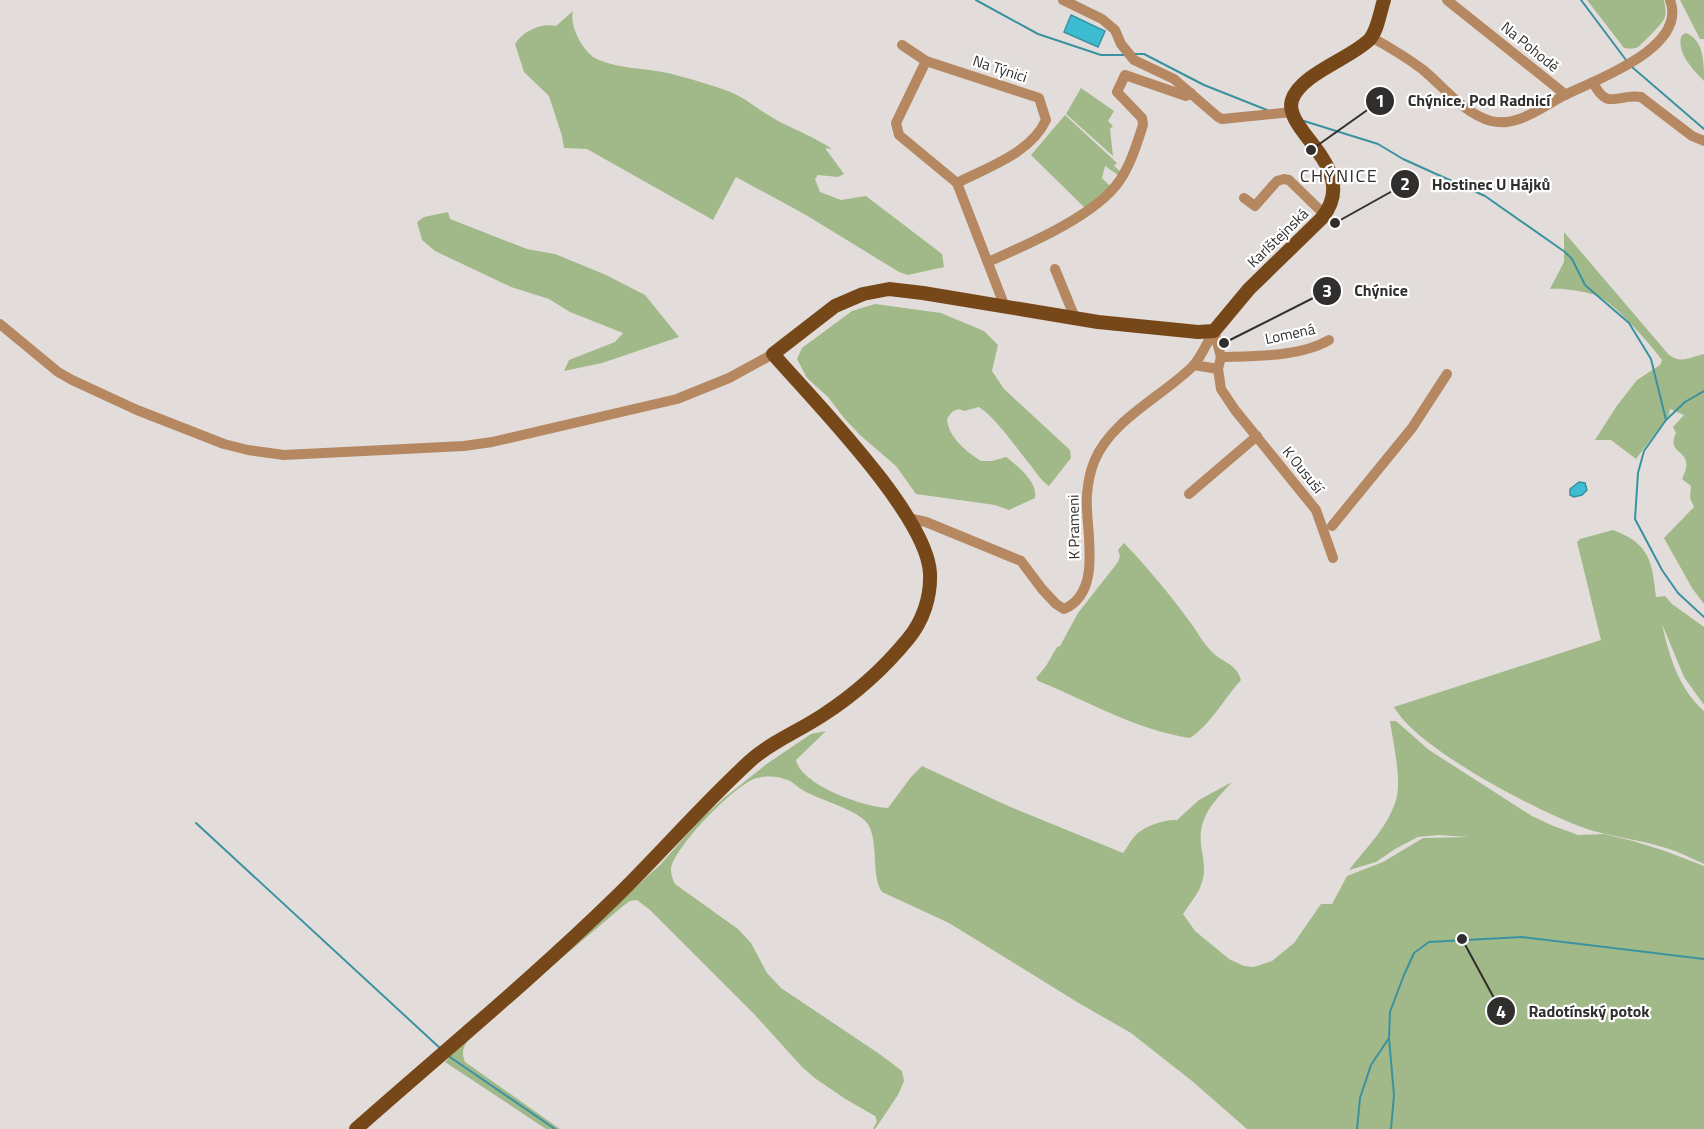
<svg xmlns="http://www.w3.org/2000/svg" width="1704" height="1129" font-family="'Titillium Web',sans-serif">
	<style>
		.green { fill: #a1b988 }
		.water { fill: #3ebcd1; stroke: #3a92a0; stroke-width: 1.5 }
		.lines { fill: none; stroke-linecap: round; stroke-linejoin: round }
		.stream { stroke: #3a92a0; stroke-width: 2 }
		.minor { stroke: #b58861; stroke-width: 10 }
		.major { stroke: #764819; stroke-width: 14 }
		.labels { text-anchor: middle; stroke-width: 4.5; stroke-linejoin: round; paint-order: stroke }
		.street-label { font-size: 15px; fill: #312f2e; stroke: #fff }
		.quarter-label { font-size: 18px; letter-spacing: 1.5px; fill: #312f2e; stroke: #fff }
		.leader { fill: none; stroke: #312f2e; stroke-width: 2 }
		.callout-dot { fill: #312f2e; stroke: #fff; stroke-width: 2 }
		.mark-label { font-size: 18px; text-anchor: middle; font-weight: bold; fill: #fff }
		.callout-label { font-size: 16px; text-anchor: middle; font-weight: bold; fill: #312f2e; stroke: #fff; stroke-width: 4.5; stroke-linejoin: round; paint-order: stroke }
	</style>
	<rect width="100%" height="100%" fill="#e2ddda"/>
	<g class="green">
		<path d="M1587,0H1664C1665,6 1667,13 1664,19C1663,23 1641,45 1638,47C1634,49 1629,49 1624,48Z"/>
		<path d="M1680,0H1704V39H1700Z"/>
		<path d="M573,11C569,26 583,51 595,58C615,69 649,68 672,74C690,79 716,86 733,93C748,100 764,114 780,122C798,131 816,138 832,149L825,148L844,174L838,177L818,175L815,179L820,192L841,200L866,196L942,254L944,267L908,275L899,272L806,215L736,177L713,220L587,149L564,148L562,136L549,96L524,72L515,44C523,31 541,23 556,26Z"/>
		<path d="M1686,33C1704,40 1704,63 1704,81C1693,70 1675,51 1682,35Z"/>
		<path d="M1081,88L1114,111L1108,121L1113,126L1110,129L1113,156L1066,114Z"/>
		<path d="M1065,115L1117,163L1114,166L1121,172L1118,175L1105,166L1102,178L1110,186L1085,208L1031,155Z"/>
		<path d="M448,212L450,219L527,249L555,254L606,275L645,295L679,337L602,363L564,371L569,360L615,342L623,333L570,312L549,299L511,287L435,251L422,240L417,222L424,217Z"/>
		<path d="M1564,232L1669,355C1682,364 1690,357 1704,354V604L1692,588L1664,538L1694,507L1690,498L1691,486L1682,479C1698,447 1664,457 1676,433L1673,427L1684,415L1670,409L1669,415L1636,459L1611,440H1595L1616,407L1637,380L1660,365L1662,360C1650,344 1618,307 1600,297C1590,292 1562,288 1550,289L1564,262Z"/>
		<path d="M875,304L941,313L984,331L998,345L992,371L1004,389L1070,450L1071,458L1049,486C1039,479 1035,470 1027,461C1015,446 995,417 979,407L964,411C956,407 951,412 947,419C948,437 967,452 981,461H992L1006,457C1018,466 1038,482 1035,498L1009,510L995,505L916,494L896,466L860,435L844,418L828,397L807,378L797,359L802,348L852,311Z"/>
		<path d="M1613,530C1650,544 1652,561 1656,597L1665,596L1672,604L1704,627V705L1684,677L1662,624C1669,656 1679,689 1704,711V864C1691,858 1679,852 1666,848C1641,840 1615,837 1590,830C1542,814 1418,750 1394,707L1601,640L1577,542L1580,539Z"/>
		<path d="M1124,543C1146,566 1168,592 1187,618C1196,629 1202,642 1212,652C1223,663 1236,663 1241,680C1224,699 1211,724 1190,738C1136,730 1088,701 1038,681L1036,678L1046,666L1057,647L1060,646L1078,613L1118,562L1120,556L1118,550Z"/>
		<path d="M1390,721H1396L1429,750L1532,816L1551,825L1578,835L1604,834L1633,841L1665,851L1704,866V1129H1247L1192,1081L1131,1033L1077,1002L949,923L882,892C869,874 882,832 862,818C845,806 823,801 804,791C797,787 792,780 784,779C777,776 765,776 757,778C737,782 671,850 671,870C671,875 673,880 675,884L738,929L751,943L767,973L781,988L881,1055L902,1071L904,1081L898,1095L875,1129H873L877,1121L875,1116L847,1100L816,1079L802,1067L755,1015L650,910L637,900L630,901L623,906L482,1026C471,1037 458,1046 465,1062L560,1129H546L445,1062L461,1044L660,865L697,823L724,798L768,763L811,734L826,731L796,760C802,786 864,807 888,808L911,777L922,766L1008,806L1123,853C1127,848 1130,841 1135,836C1142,827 1165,819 1177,820L1199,800L1232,782C1214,802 1198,816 1201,845C1203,857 1206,871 1202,882C1199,893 1189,905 1183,914L1195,931L1229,959L1244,966L1254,967L1272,961L1294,943L1321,904H1332L1347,876L1383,862L1423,838L1469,837L1438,835L1418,837L1395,849L1376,862L1349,870C1366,848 1388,827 1396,800C1402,780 1393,742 1390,721Z"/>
	</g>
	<g class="water">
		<path d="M1071,15L1105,31L1098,47L1064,32Z"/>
		<path d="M1579,482L1585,483L1587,490L1582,495L1574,497L1570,495V489Z"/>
	</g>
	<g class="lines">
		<g class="stream">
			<path d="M976,0L1038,34L1101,55H1126"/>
			<path d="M1581,0L1626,60"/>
			<path d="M1135,54H1144L1204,85L1267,110"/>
			<path d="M1632,67L1704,129"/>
			<path d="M1304,121L1378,144L1403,159L1485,196L1565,252L1572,259L1585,285L1629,323L1651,359L1666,420"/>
			<path d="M1704,391L1685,402L1666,420L1644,451L1638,473L1635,519L1662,570L1678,593L1704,617"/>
			<path d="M196,823L441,1049"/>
			<path d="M1389,1038L1394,1095L1391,1129"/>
			<path d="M447,1055L555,1129"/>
			<path d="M1357,1129L1360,1098L1371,1065L1389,1038L1390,1012L1404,975L1414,953L1429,942L1522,937L1704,959"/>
		</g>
		<g class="minor">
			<path d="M1063,0L1102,19L1115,30L1121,44L1134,60L1174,79L1218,117L1222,119L1292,112"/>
			<path d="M1447,0L1566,95"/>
			<path d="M1371,37C1389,47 1406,57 1422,69C1443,86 1464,114 1491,121C1518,128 1544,105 1567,94C1598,79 1688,47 1670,0"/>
			<path d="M902,45L926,61L1039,98L1046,120C1031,153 988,167 957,183"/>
			<path d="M926,61L896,123L899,135L957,183L1005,307"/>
			<path d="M1593,82C1607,112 1618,93 1641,97L1692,136L1704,141"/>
			<path d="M1244,198L1255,206L1277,181L1284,179L1289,180L1325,215"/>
			<path d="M988,262C1027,245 1097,215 1120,180C1131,164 1137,143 1143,125L1142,118L1117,92L1125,75L1186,96L1191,93"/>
			<path d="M1055,269L1075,318"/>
			<path d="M0,324L58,372L72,380L137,410L224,444L248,450L284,455L464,446L492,442L677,399L729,378L773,354"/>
			<path d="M1214,331L1221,357L1218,369L1221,389L1235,410L1316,510L1333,558"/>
			<path d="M1221,357C1254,356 1301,357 1329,340"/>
			<path d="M1194,365L1218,369"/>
			<path d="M1189,494L1257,436"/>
			<path d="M908,518L926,522L1021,561L1042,589L1056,604L1064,609C1105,591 1084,527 1087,494C1088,483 1090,472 1094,462C1110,421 1161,397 1192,367C1201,358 1207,342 1214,331"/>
			<path d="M1332,526L1412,428L1447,374"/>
		</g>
		<path class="major" d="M356,1129C443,1052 533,978 616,897C661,853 703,804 750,761C771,742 799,731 823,715C854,695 885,667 908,639C923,621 931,597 930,573C927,515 813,400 773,354L835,306L863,294L889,289L923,293L1098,322L1198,332L1214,331L1249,289L1322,218C1362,168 1282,131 1292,100C1300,74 1352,58 1370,39C1378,29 1380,12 1384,0"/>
	</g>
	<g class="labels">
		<g class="street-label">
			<text transform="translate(1530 47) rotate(39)" y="5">Na Pohodě</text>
			<text transform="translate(1000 69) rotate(18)" y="5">Na Týnici</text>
			<text transform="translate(1278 238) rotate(-44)" y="5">Karlštejnská</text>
			<text transform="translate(1290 334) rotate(-12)" y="5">Lomená</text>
			<text transform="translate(1303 470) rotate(51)" y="5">K Ousuší</text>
			<text transform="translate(1074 527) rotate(-91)" y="5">K Prameni</text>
		</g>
		<g class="quarter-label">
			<text x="1339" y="182">CHÝNICE</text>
		</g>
	</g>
	<path class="leader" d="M1311 150L1380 101M1335 223L1405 184M1224 343L1327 291M1462 939L1501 1011"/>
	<g class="callout-dot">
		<circle cx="1311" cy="150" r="6"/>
		<circle cx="1335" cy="223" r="6"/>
		<circle cx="1224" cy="343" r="6"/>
		<circle cx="1462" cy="939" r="6"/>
		<circle cx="1380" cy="101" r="15"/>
		<circle cx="1405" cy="184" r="15"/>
		<circle cx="1327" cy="291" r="15"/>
		<circle cx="1501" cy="1011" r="15"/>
	</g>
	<g class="mark-label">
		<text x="1380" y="107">1</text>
		<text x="1405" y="190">2</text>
		<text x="1327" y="297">3</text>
		<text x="1501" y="1018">4</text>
	</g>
	<g class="callout-label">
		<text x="1479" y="106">Chýnice, Pod Radnicí</text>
		<text x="1491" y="190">Hostinec U Hájků</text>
		<text x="1381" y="296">Chýnice</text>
		<text x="1589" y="1017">Radotínský potok</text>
	</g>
</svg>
